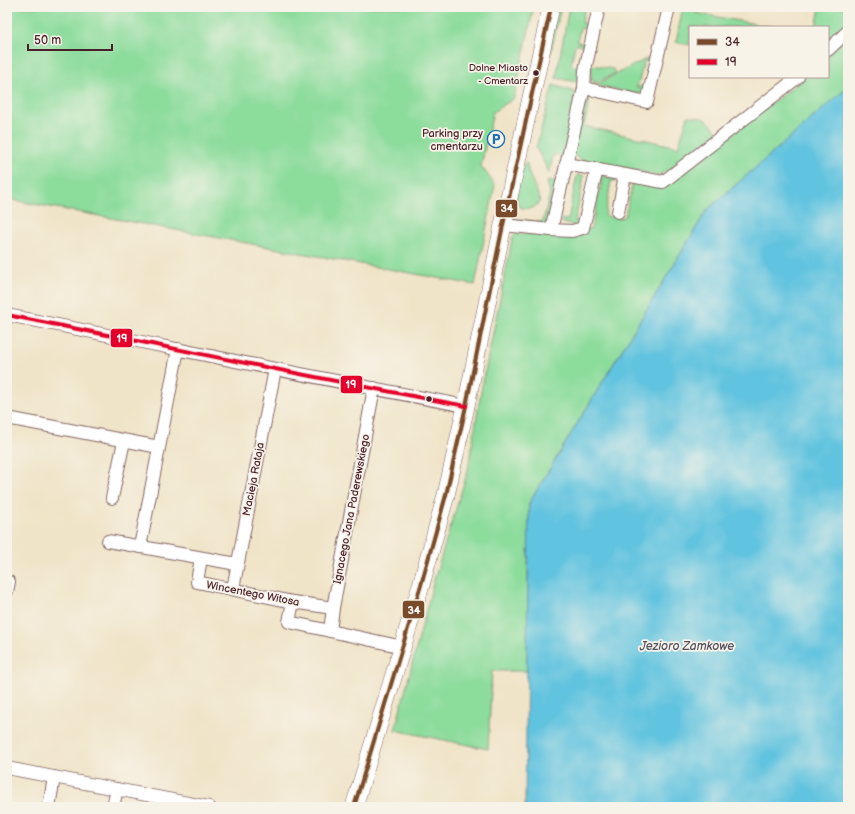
<svg xmlns="http://www.w3.org/2000/svg" width="855" height="814" font-family="'Balsamiq Sans',sans-serif">
	<style>
		.green { fill: #8cdc9c; stroke: #6b7e64 }
		.water { fill: #61c3df; stroke: #567185 }
		.lines { fill: none; stroke-linecap: round; stroke-linejoin: round }
		.street-casing { stroke: #846462; stroke-width: 14 }
		.secondary-casing { stroke: #846462; stroke-width: 18 }
		.street { stroke: #fff; stroke-width: 12 }
		.secondary { stroke: #fff; stroke-width: 17 }
		.bus-1-casing { stroke: #f7f3e8; stroke-width: 7 }
		.bus-2-casing { stroke: #f7f3e8; stroke-width: 7 }
		.bus-1 { stroke: #7a4b2a; stroke-width: 4 }
		.bus-2 { stroke: #e4002b; stroke-width: 4 }
		.bus-dot { fill: #4a1f2b; stroke: #f7f3e8; stroke-width: 1.5 }
		.labels { text-anchor: middle; stroke-width: 3.5; stroke-linejoin: round; paint-order: stroke }
		.bus-label { font-size: 10px; fill: #4a1f2b; stroke: #f7f3e8; text-anchor: end }
		.poi-label { font-size: 11px; fill: #4a1f2b; stroke: #f7f3e8; text-anchor: end }
		.street-label { font-size: 11px; fill: #4a1f2b; stroke: #f7f3e8 }
		.water-label { font-size: 12px; font-style: italic; fill: #515061; stroke: #f7f3e8 }
		.line-badge { stroke: #f7f3e8; stroke-width: 1.5 }
		.badge-label { font-size: 11px; text-anchor: middle; font-weight: bold; fill: #fff }
	</style>
	<rect width="100%" height="100%" fill="#f7f3e8"/>
	<filter id="ink" filterUnits="userSpaceOnUse"><feTurbulence type="fractalNoise" baseFrequency=".025" numOctaves="2"/><feDisplacementMap in="SourceGraphic" scale="8" xChannelSelector="R" yChannelSelector="G"/><feConvolveMatrix kernelMatrix="1 2 1 2 8 2 1 2 1" color-interpolation-filters="sRGB"/></filter>
	<filter id="wash" filterUnits="userSpaceOnUse"><feTurbulence type="fractalNoise" baseFrequency=".012" numOctaves="4" result="noise"/><feDisplacementMap in="SourceGraphic" scale="16" xChannelSelector="R" yChannelSelector="G"/><feGaussianBlur stdDeviation="0.9" result="paint"/><feColorMatrix in="noise" values="0 0 0 0 0 0 0 0 0 0 0 0 0 0 0 0 0 1.4 0 .05"/><feComposite in="paint" operator="in"/></filter>
	<g filter="url(#wash)">
		<rect width="100%" height="100%" fill="#f0e4c8"/>
		<g class="green">
			<path d="M7,7H530L533,11L514,98L493,112L481,166L495,185L475,285L7,199Z"/>
			<path d="M556,7H561L550,57V41Z"/>
			<path d="M569,7H585L582,23L588,24L587,29L580,28L577,42L584,43V46L575,45L571,65L580,67L577,82L556,78Z"/>
			<path d="M683,7H696V13L772,27H690V45L676,42Z"/>
			<path d="M820,7H844C854,26 842,33 828,44V27H816Z"/>
			<path d="M848,36V87L707,210L529,503L527,671H492L488,749L395,730L434,580L468,470L482,386L513,236L516,234L566,233L586,228L591,229L602,180H598L602,176L615,178L616,181H611L605,216L620,218L625,216L633,182L666,187L805,77H828V55Z"/>
			<path d="M650,57L651,58L644,62L637,88L647,84L642,92L638,94L595,85Z"/>
			<path d="M592,65L613,69L616,73L594,83L591,77Z"/>
			<path d="M553,85L575,92L572,106L571,121L563,156L554,154L549,172L536,148Z"/>
			<path d="M590,97L584,126L678,147L688,116C706,118 707,118 718,133L669,171L657,175L579,159L572,154L585,98Z"/>
			<path d="M525,163L527,164C528,177 537,188 540,201C535,209 528,210 520,207C511,196 521,176 525,163Z"/>
			<path d="M577,175L584,176L575,221L581,223L577,226L563,223L561,219L568,220Z"/>
			<path d="M549,180L557,182L545,226L513,220L514,219L540,222L543,221L550,193L547,182Z"/>
		</g>
		<path class="water" d="M848,87V807H525L529,503L707,210Z"/>
	</g>
	<g filter="url(#ink)">
		<g class="lines">
			<defs>
				<g id="street">
					<path d="M828,50L848,31"/>
					<path d="M584,88L647,102L669,7"/>
					<path d="M566,164L663,182L798,77"/>
					<path d="M618,212L625,175"/>
					<path d="M503,225L551,230L584,88L585,70L599,7"/>
					<path d="M551,230L572,231L583,228L597,169"/>
					<path d="M7,315C160,345 313,378 466,406"/>
					<path d="M7,418L159,447"/>
					<path d="M112,498L124,441"/>
					<path d="M108,541L237,564"/>
					<path d="M140,547L178,349"/>
					<path d="M201,558L197,582L293,602L333,608"/>
					<path d="M7,581L9,582L7,591"/>
					<path d="M233,589L275,369"/>
					<path d="M293,602L289,622L403,647"/>
					<path d="M330,631L333,608L374,388"/>
					<path d="M7,768L209,807"/>
					<path d="M49,807L54,777"/>
					<path d="M113,807L117,789"/>
				</g>
				<path id="secondary" d="M354,807L421,585L446,495L466,406L503,225L551,7"/>
			</defs>
			<use href="#street" class="street-casing"/>
			<use href="#secondary" class="secondary-casing"/>
			<use href="#street" class="street"/>
			<use href="#secondary" class="secondary"/>
			<defs>
				<path id="bus-1" d="M354,807L421,585L446,495L466,406L503,225L551,7"/>
				<path id="bus-2" d="M7,315C160,345 313,378 466,406"/>
			</defs>
			<use href="#bus-1" class="bus-1-casing"/>
			<use href="#bus-2" class="bus-2-casing"/>
			<use href="#bus-1" class="bus-1"/>
			<use href="#bus-2" class="bus-2"/>
		</g>
	</g>
	<defs>
		<symbol id="parking-ring" viewBox="-11 -11 22 22"><circle r="9.5" fill="#f7f3e8" stroke="#1f6fb2" stroke-width="1.5"/><path d="M-3.5-5.5H1a3.5 3.5 0 0 1 0 7H-1V5.5H-3.5ZM-1-3.4V-.6H.8a1.4 1.4 0 0 0 0-2.8Z" fill="#1f6fb2"/></symbol>
	</defs>
	<g fill-rule="evenodd">
		<use href="#parking-ring" x="486" y="129" width="20" height="20"/>
	</g>
	<g class="bus-dot">
		<circle cx="536" cy="73" r="3.5"/>
		<circle cx="429" cy="399" r="3.5"/>
	</g>
	<g class="labels">
		<g class="bus-label">
			<text x="528" y="71">Dolne Miasto<tspan x="528" dy="13">- Cmentarz</tspan></text>
		</g>
		<g class="poi-label">
			<text x="483" y="137">Parking przy<tspan x="483" dy="13">cmentarzu</tspan></text>
		</g>
		<g class="street-label">
			<text transform="translate(253 479) rotate(-79)" y="4">Macieja Rataja</text>
			<text transform="translate(351 509) rotate(-79)" y="4">Ignacego Jana Paderewskiego</text>
			<text transform="translate(253 593) rotate(11)" y="4">Wincentego Witosa</text>
		</g>
		<g class="water-label">
			<text x="687" y="650">Jezioro Zamkowe</text>
		</g>
	</g>
	<g class="line-badge">
		<rect x="495" y="199" width="23" height="19" rx="4" fill="#7a4b2a"/>
		<rect x="110" y="328" width="23" height="20" rx="4" fill="#e4002b"/>
		<rect x="340" y="375" width="23" height="19" rx="4" fill="#e4002b"/>
		<rect x="402" y="600" width="23" height="19" rx="4" fill="#7a4b2a"/>
	</g>
	<g class="badge-label">
		<text x="507" y="212">34</text>
		<text x="122" y="342">19</text>
		<text x="351" y="388">19</text>
		<text x="414" y="614">34</text>
	</g>
	<rect width="855" height="814" fill="none" stroke="#f7f3e8" stroke-width="24"/>
	<rect x="689" y="26" width="140" height="52" fill="#f7f3e8" stroke="#b29e9c"/>
	<rect x="697" y="39" width="20" height="6" fill="#7a4b2a" stroke="#b29e9c"/>
	<text x="725" y="46" font-size="12" fill="#4a1f2b">34</text>
	<rect x="697" y="59" width="20" height="6" fill="#e4002b" stroke="#b29e9c"/>
	<text x="725" y="66" font-size="12" fill="#4a1f2b">19</text>
	<path d="M28 44v6h84v-6" fill="none" stroke="#4a1f2b" stroke-width="2"/>
	<text x="34" y="44" font-size="12" fill="#4a1f2b" stroke="#f7f3e8" stroke-width="3" paint-order="stroke">50 m</text>
</svg>
